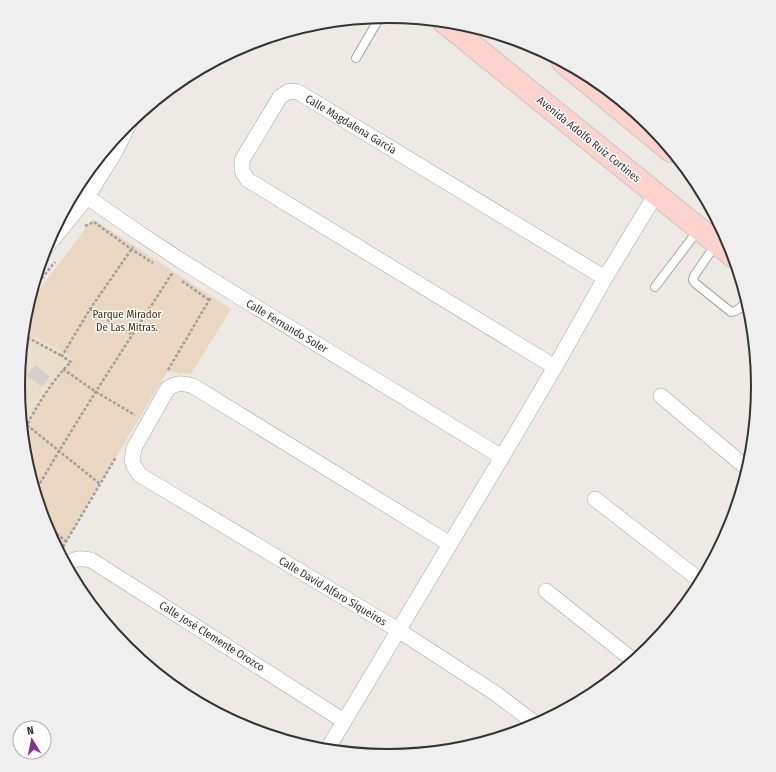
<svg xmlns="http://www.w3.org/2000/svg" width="776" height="772" font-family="'Fira Sans Condensed',sans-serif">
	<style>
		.education { fill: #e9dfca }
		.green { fill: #e9d7c1 }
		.building { fill: #d3cfcb }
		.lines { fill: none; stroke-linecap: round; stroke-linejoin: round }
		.service-casing { stroke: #a7a39f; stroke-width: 10 }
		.minor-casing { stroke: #a7a39f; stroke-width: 16 }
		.primary-casing { stroke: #c7c6c6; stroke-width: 24 }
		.path { stroke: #a29e9b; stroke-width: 2.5; stroke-dasharray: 3 2; stroke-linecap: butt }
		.service { stroke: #fff; stroke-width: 8 }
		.minor { stroke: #fff; stroke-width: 15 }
		.primary { stroke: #fed2cd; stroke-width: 22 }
		.labels { text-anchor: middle; stroke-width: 3; stroke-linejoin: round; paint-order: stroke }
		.street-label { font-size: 11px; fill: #363433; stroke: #fff }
		.park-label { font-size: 11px; fill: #482c01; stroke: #fff }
		.rim { fill: none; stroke: #363433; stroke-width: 2 }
	</style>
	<rect width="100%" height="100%" fill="#ede9e4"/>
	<path class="education" d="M24,330L75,358L63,370L38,407L22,432L18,386Z"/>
	<path class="green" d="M93,219L231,309L191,374L167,372L59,552L46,527L25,458L22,432L38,407L63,369L74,358L24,330L25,314L28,304Z"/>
	<path class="building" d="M35,365L50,376L42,387L27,376Z"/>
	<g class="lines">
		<defs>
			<g id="service">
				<path d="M356,58L380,17"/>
				<path d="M716,244L694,276L693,280L695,283L731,312C738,312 742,306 747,301"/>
				<path d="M655,287L699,229"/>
			</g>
			<g id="minor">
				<path d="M76,188L87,197L142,235L180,260L251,304L502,457"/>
				<path d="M45,249L87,197L115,152L131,120"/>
				<path d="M555,367L248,180L242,171V160L280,97L289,91L298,92L605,278"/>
				<path d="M661,396L748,469"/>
				<path d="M595,499L701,581"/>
				<path d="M450,544L193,386C182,383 179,382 168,388L134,448L132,460L134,466L140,475L398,630L495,693L536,724"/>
				<path d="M66,565C76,557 80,558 91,560L344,721"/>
				<path d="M546,591L634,661"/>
				<path d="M327,750L502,457L555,367L605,278L656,194"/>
			</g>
			<g id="primary">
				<path d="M444,22L734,257"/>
				<path d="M563,62L671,151"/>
			</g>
		</defs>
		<use href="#service" class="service-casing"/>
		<use href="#minor" class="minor-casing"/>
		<use href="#primary" class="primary-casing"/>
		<g class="path">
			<path d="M85,226L94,222L131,249L153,263"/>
			<path d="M182,281L209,300"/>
			<path d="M32,290L55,262"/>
			<path d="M90,309L133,335"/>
			<path d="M23,335L62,356"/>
			<path d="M63,369L96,392L135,415"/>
			<path d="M168,370L211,297"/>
			<path d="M27,425L59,451L100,484"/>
			<path d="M23,432C35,409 52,380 71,362L62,356L90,309L133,247"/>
			<path d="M35,492C78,417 126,345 173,272"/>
			<path d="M45,524L67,542"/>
			<path d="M63,547L116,457"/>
		</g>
		<use href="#service" class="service"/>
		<use href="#minor" class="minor"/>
		<use href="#primary" class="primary"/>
	</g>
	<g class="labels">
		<g class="street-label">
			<text transform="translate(351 124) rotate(31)" y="4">Calle Magdalena García</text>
			<text transform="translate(589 139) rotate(39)" y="4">Avenida Adolfo Ruíz Cortines</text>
			<text transform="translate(287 326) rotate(31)" y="4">Calle Fernando Soler</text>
			<text transform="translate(333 591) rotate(31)" y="4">Calle David Alfaro Siqueiros</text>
			<text transform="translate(212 636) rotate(32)" y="4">Calle José Clemente Orozco</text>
		</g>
		<g class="park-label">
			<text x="127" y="318">Parque Mirador<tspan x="127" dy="13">De Las Mitras.</tspan></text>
		</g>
	</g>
	<path d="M0 0H776V772H0ZM25 386a363 363 0 1 1 726 0a363 363 0 1 1-726 0Z" fill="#efefef" fill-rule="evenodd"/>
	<path class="rim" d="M25 386a363 363 0 1 1 726 0a363 363 0 1 1-726 0Z"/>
	<g transform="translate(32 740) rotate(350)"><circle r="19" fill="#ffffff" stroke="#afaead"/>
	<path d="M0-3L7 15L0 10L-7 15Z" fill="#8a2e99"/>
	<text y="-6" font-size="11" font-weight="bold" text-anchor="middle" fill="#363433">N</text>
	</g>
</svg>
